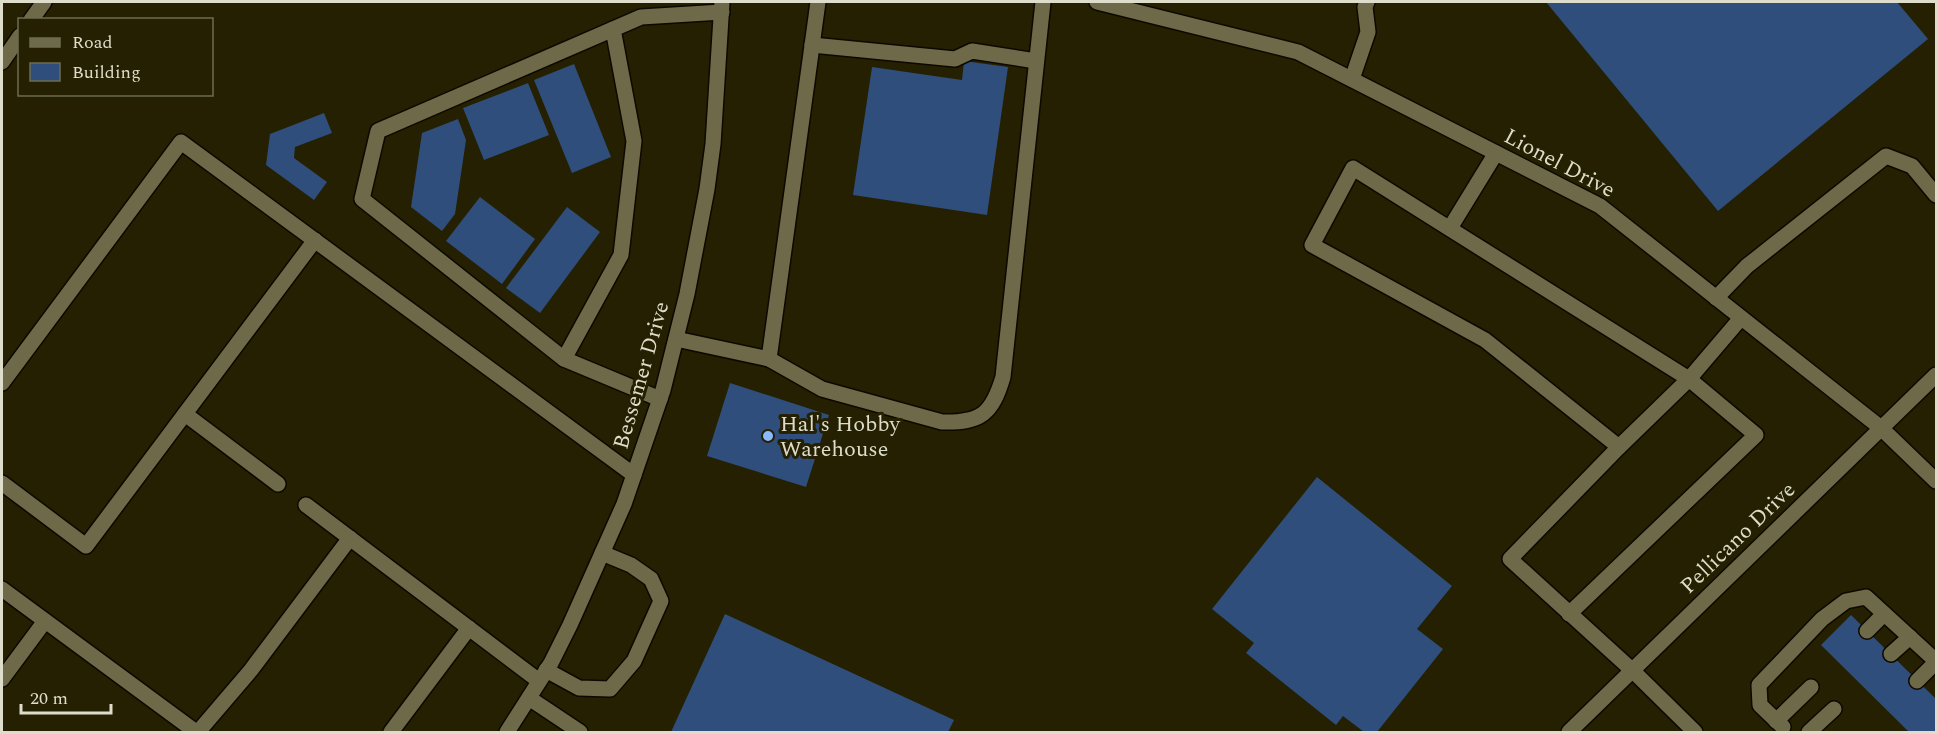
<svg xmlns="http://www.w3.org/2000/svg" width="1938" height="734" font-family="Spectral,serif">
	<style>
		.building { fill: #2f4e7b }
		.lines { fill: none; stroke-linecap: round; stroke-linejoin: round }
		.service-casing { stroke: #0d0900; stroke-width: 18 }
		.minor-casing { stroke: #0d0900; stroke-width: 18 }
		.tertiary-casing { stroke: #0d0900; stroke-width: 18 }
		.secondary-casing { stroke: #0d0900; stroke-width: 18 }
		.service { stroke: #6e6a49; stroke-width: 15 }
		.minor { stroke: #6e6a49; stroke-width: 15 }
		.tertiary { stroke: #6e6a49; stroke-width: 15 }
		.secondary { stroke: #6e6a49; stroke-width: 15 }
		.poi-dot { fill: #8bbafc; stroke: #242001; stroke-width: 2 }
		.labels { text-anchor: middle; stroke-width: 6; stroke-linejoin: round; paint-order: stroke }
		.street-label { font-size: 22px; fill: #deddcb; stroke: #242001 }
		.poi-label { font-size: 22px; fill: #deddcb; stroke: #242001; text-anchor: start }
	</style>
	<rect width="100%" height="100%" fill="#242001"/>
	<g class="building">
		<path d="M1546,2H1897L1928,39L1718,211Z"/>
		<path d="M964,61L1008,67L987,215L853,195L872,67L962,80Z"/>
		<path d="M574,64L611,157L572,173L534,80Z"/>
		<path d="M528,83L549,135L484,160L463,108Z"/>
		<path d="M324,113L332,133L295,147L294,158L327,182L314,200L266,165L270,134Z"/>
		<path d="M458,119L466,140L455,214L442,231L411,207L422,133Z"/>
		<path d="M480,197L535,239L502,284L446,241Z"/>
		<path d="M567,207L600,232L540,313L506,288Z"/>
		<path d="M730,383L829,415L806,487L707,456Z"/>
		<path d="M1317,477L1452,586L1417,629L1443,649L1377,732H1364L1343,716L1336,725L1246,653L1254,643L1212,609Z"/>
		<path d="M725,614L954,720L948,732H671Z"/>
		<path d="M1851,615L1936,699V732H1909L1821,645Z"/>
	</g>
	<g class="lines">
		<defs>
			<g id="service">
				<path d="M31,20L44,2"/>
				<path d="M812,45L955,59L972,51L1036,61"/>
				<path d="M2,62L20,36"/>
				<path d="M1352,79L1368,32L1365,7L1367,2"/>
				<path d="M1450,228L1496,153"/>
				<path d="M1716,298L1747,266L1886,156L1912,166L1936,195"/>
				<path d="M676,339L769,359L818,2"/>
				<path d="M564,359L621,255L634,141L613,29"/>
				<path d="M769,359L822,389L942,422C981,423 992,414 1003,377L1043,2"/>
				<path d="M2,383L181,142L634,475"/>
				<path d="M660,399L564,359L362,199L378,131L641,17L722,12"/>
				<path d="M185,414L278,484"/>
				<path d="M2,483L86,546L315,240"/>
				<path d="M306,505L539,681"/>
				<path d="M1569,614L1756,435L1689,379L1353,168L1312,245L1485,340L1619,447"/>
				<path d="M1867,631L1884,614"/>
				<path d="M1891,654L1910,637"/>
				<path d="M546,670L579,688L610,689L634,661L661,601L651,579L631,565L602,553"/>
				<path d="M2,679L45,621"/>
				<path d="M1917,681L1936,662"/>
				<path d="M529,698L580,732"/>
				<path d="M1776,721L1811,687"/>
				<path d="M1783,727L1760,705L1759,685L1822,619L1846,601L1866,597L1936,661"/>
				<path d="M198,732L251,670L350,538"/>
				<path d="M391,732L469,628"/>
				<path d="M1695,732L1633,671L1510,559L1619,447L1689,379L1741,318"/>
				<path d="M1809,732L1834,709"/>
			</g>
			<path id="minor" d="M2,589L196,732"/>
			<g id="tertiary">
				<path d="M1097,2L1298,52L1600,206L1881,428L1936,481"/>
				<path d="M507,732L551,663L570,625L624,504L663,390L687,294L707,189L713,144L722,2"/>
			</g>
			<path id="secondary" d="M1569,732L1936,375"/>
		</defs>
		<use href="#service" class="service-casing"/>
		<use href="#minor" class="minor-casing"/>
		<use href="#tertiary" class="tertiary-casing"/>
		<use href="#secondary" class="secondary-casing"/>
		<use href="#service" class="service"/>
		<use href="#minor" class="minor"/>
		<use href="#tertiary" class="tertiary"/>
		<use href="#secondary" class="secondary"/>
	</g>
	<circle class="poi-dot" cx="768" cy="436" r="6"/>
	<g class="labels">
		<g class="street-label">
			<text transform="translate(1560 162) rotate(28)" y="8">Lionel Drive</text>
			<text transform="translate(640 375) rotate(-74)" y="8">Bessemer Drive</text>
			<text transform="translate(1737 537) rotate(-44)" y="8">Pellicano Drive</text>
		</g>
		<g class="poi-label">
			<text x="780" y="431">Hal's Hobby<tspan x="780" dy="25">Warehouse</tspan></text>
		</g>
	</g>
	<rect width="1938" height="734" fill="none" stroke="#deddcb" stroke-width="6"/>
	<rect x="18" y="18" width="195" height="78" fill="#242001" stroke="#6e6c52" stroke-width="1.5"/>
	<rect x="30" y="38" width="30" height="9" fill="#6e6a49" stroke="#6e6c52" stroke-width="1.5"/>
	<text x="72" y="48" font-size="18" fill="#deddcb">Road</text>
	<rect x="30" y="63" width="30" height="18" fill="#2f4e7b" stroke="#6e6c52" stroke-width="1.5"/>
	<text x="72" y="78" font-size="18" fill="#deddcb">Building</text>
	<path d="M21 704v9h90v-9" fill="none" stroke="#deddcb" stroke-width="3"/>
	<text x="30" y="704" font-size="18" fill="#deddcb" stroke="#242001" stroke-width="4.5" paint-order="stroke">20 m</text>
</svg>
